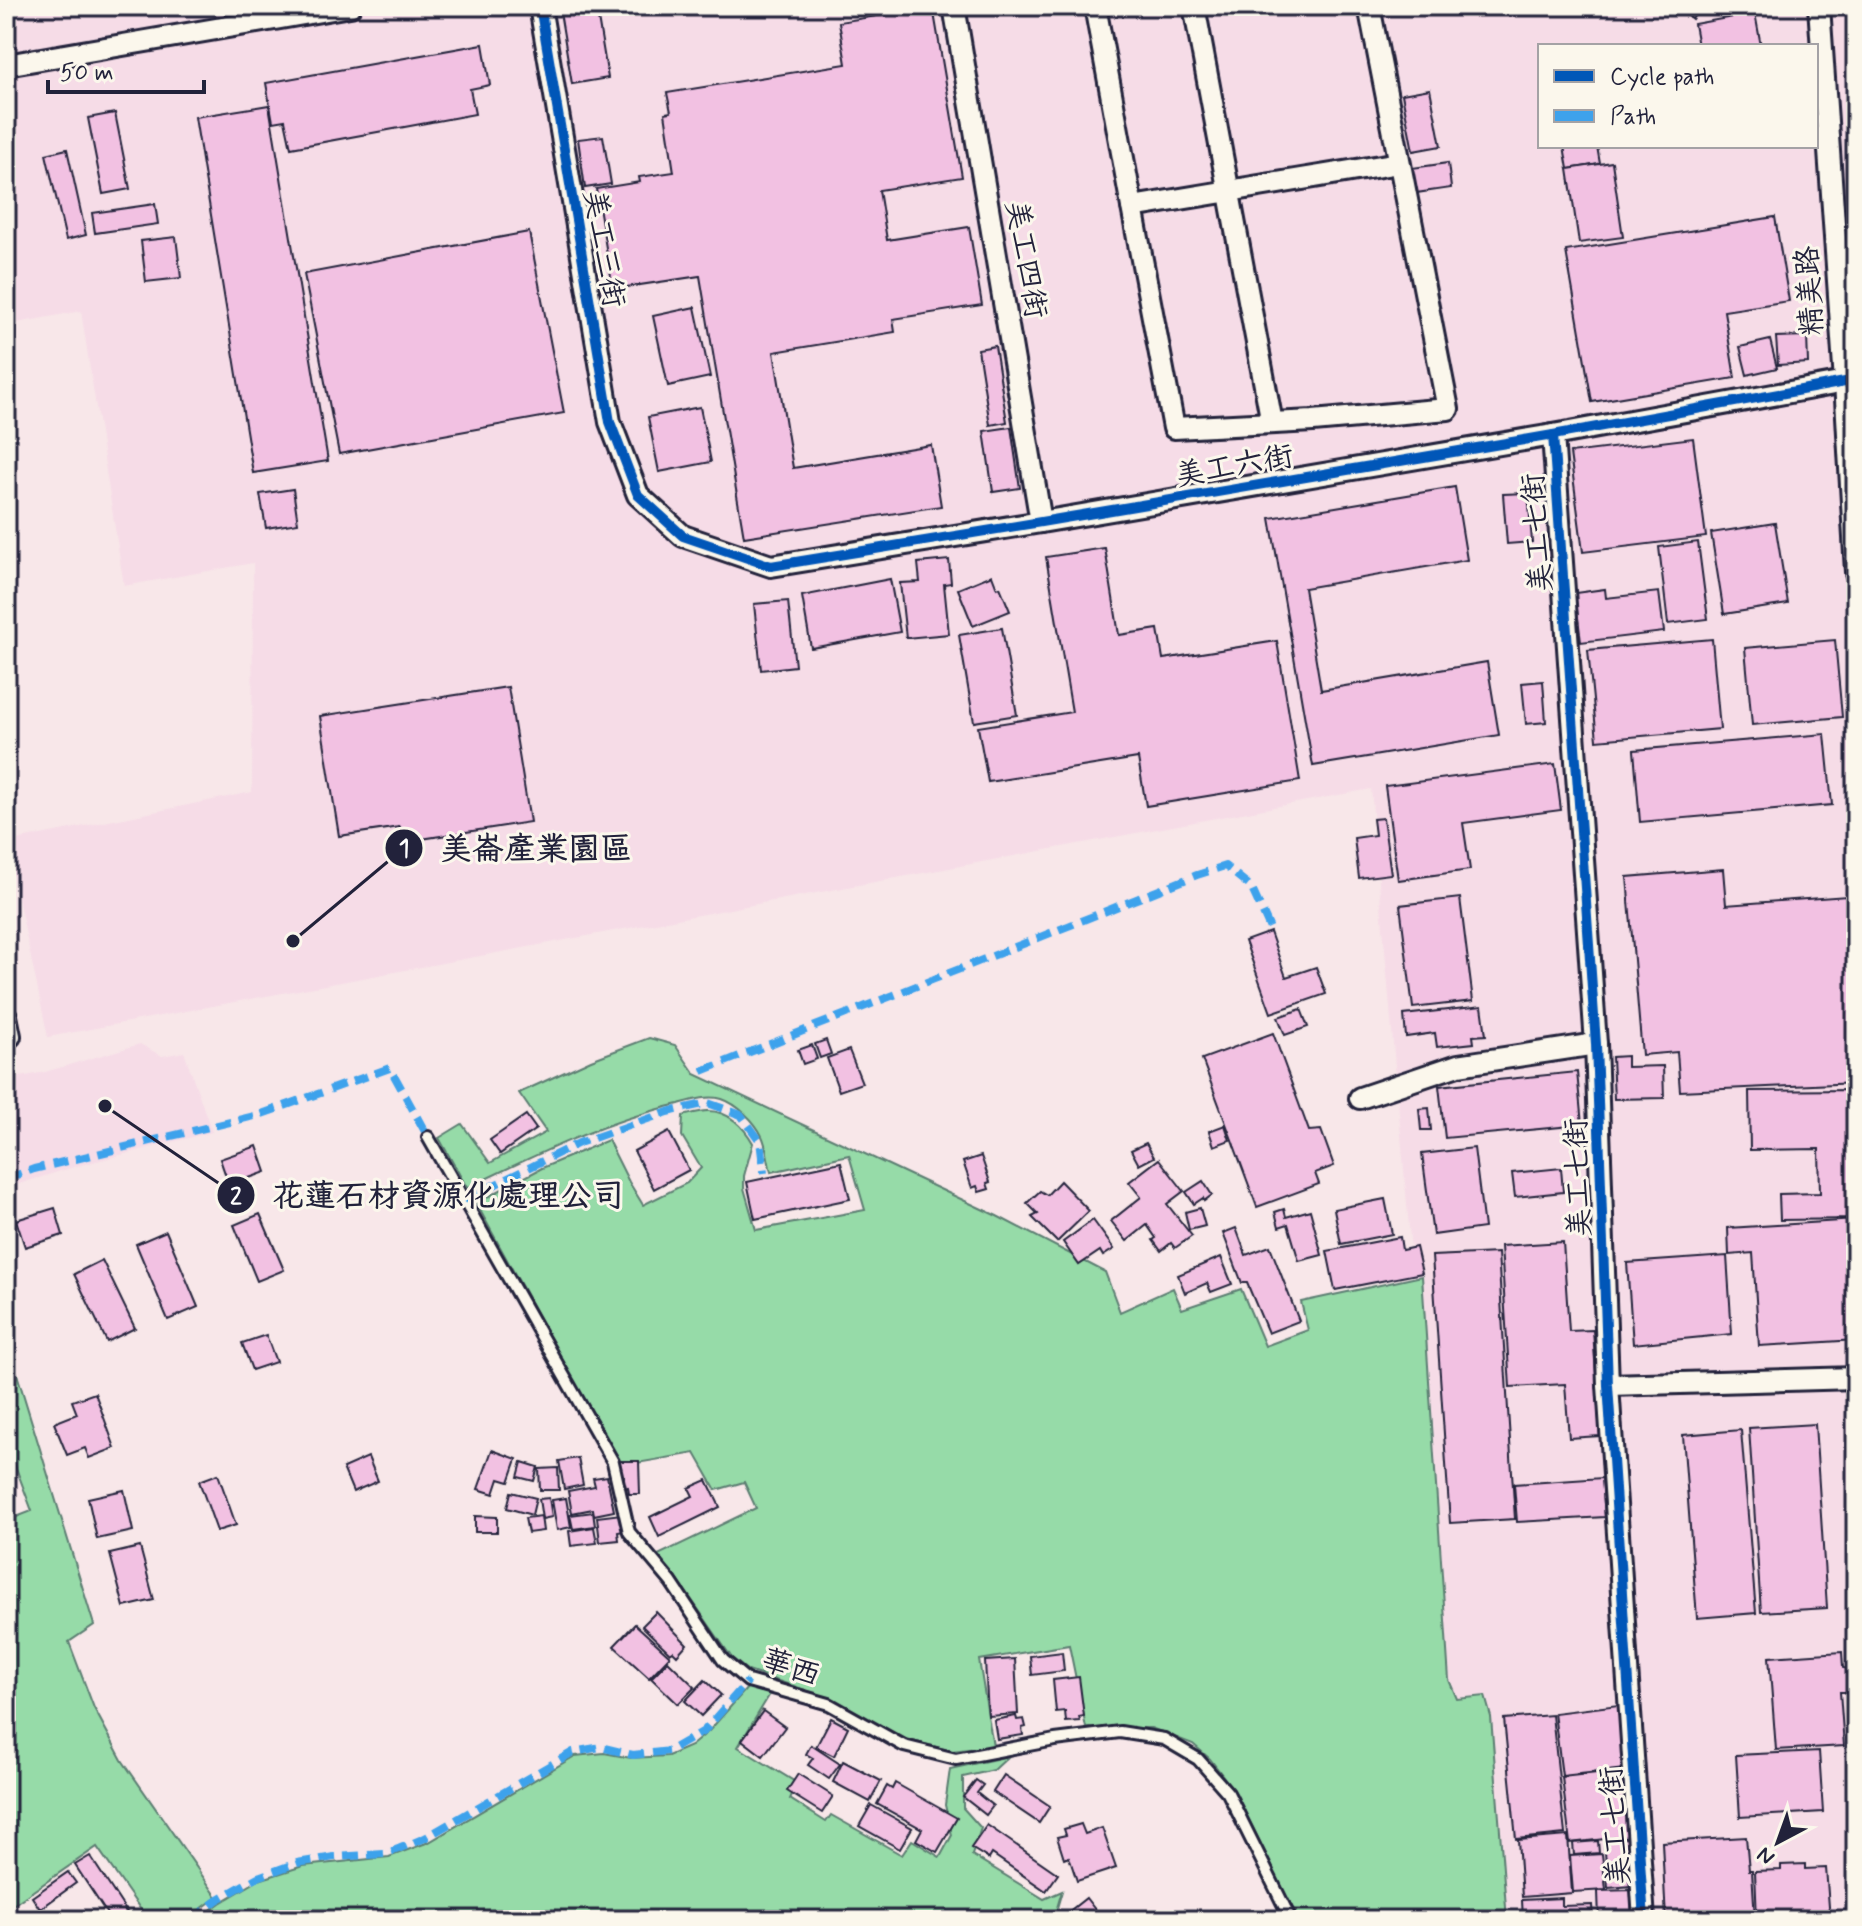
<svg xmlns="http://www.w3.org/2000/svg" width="1862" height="1926" font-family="Mynerve,'LXGW WenKai TC',sans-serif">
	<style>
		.built { fill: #f6dce7; fill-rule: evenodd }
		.green { fill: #96dba8; stroke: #5c7e72; stroke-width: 2 }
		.building { fill: #f2c1e2; stroke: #22223b; stroke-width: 2 }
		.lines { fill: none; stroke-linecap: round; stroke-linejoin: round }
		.lane-casing { stroke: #22223b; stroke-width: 16 }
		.street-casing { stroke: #22223b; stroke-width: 26 }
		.lane { stroke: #fbf7ec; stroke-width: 10 }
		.street { stroke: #fbf7ec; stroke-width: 20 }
		.quiet { stroke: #3ea2ec; stroke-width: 8; stroke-dasharray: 16 8; stroke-linecap: butt }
		.cycleway-casing { stroke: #fbf7ec; stroke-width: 15 }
		.cycleway { stroke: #0057b8; stroke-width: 10 }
		.labels { text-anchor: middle; stroke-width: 6; stroke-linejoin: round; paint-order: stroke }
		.street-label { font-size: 30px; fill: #22223b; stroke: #fbf7ec }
		.leader { fill: none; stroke: #22223b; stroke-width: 3 }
		.callout-dot { fill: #22223b; stroke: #fbf7ec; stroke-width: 3 }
		.mark-label { font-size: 24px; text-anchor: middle; font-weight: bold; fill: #fff }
		.callout-label { font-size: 32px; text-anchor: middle; font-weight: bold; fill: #22223b; stroke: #fbf7ec; stroke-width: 6; stroke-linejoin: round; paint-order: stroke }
	</style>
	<rect width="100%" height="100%" fill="#f8e7e9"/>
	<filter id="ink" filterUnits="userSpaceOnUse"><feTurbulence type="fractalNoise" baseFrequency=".0125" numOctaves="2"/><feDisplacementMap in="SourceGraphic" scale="16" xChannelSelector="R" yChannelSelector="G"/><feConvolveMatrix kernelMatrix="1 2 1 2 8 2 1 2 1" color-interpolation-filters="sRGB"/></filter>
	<g filter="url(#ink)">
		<g class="built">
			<path d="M6,6H1856V1920H1469L1371,789L48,1037L6,842L252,792L253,563L124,586L81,311L6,325ZM1540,46H1816V146H1540Z"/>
			<path d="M140,1044L162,1056L184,1052L212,1132L77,1166L6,1188V1080L45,1072Z"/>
		</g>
		<g class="green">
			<path d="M649,1038L675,1045L695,1074L997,1216L1105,1272L1120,1312L1173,1288L1182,1309L1241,1289L1265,1346L1308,1330L1301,1302L1422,1276L1449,1680L1457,1699L1485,1696L1491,1717L1507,1920H1298L1236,1793L1210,1759L1193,1744L1151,1728H1086L1069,1645L979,1660L993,1746L952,1751L905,1739L826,1697L748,1671L732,1658L673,1573L658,1555L756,1508L744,1482L716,1490L695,1453L620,1466L476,1203L542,1168L608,1140L629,1182L643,1205L687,1183L701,1168L682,1136L683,1116C691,1114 700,1111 708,1111C729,1111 744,1127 753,1143L744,1176V1188L756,1230L865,1210L849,1155L771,1172C768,1161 767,1146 762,1136C755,1121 737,1104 722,1099C708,1095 693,1100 679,1104C605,1121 535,1155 467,1188L439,1138L462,1124L490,1163L546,1132L519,1093L591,1060Z"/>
			<path d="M6,1338L94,1625L69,1642L94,1708L122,1760L217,1897L186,1920H148L97,1847L10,1907L19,1920H6V1521L32,1511L6,1441Z"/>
			<path d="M748,1687L770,1694L738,1747L797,1783L790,1799L826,1822L831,1815L902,1855L912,1840L940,1857L952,1835L945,1805L950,1769L1009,1756L994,1770L963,1777V1808L981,1828L972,1855L1044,1899L1062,1891L1054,1918L1056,1920H197L220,1903L259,1880L303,1866L389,1857L429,1842L575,1756L604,1753L631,1758L668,1756L691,1746L709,1731Z"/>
		</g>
		<g class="building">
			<path d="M559,6H596L608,78L572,84Z"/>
			<path d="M1676,6H1702L1692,19Z"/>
			<path d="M933,7L962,177L879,190L887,240L969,227L982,305L893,319L895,332L774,352L793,468L931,445L941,506L744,537L700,276L613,289L596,189L640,182L639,177L674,172L665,113L671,112L667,93L846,64L839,22Z"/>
			<path d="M1755,13L1761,46H1698L1694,24Z"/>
			<path d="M483,44L490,85L470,89L475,114L291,148L285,120L273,122L266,83Z"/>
			<path d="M1430,89L1441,146L1413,151L1402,94Z"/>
			<path d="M269,105L328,461L253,473L195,117Z"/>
			<path d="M115,113L130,189L103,194L88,118Z"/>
			<path d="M603,136L611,184L585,188L578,139Z"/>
			<path d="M1564,146H1597L1600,164L1568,169Z"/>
			<path d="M67,149L86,235L66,240L46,154Z"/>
			<path d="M1612,162L1623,237L1579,243L1568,169Z"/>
			<path d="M1448,163L1451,188L1416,193L1412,168Z"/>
			<path d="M155,204L158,224L95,233L92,213Z"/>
			<path d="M1775,217L1789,301L1724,311L1735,378L1592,402L1566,251Z"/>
			<path d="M529,232L564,413L339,454L304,274Z"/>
			<path d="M176,237L181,278L146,282L141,241Z"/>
			<path d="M695,307L710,377L668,386L653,316Z"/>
			<path d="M1807,336L1808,363L1778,365L1776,337Z"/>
			<path d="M1770,340L1777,368L1747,375L1740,347Z"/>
			<path d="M995,346L1007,422L990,425L978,349Z"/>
			<path d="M700,407L711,462L659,472L648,417Z"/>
			<path d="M1011,427L1020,488L993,492L984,431Z"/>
			<path d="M1693,438L1706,537L1583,552L1570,453Z"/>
			<path d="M1455,487L1467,560L1304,588L1321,690L1487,662L1499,735L1313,766L1270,518Z"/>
			<path d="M293,489L298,523L266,528L260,494Z"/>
			<path d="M1528,493L1532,542L1507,544L1503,494Z"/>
			<path d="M1775,523L1788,604L1724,614L1711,533Z"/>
			<path d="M1698,542L1708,619L1668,624L1659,547Z"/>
			<path d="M1105,548L1119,635L1158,629L1163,659L1277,641L1300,781L1146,806L1138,758L988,782L978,727L1072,712L1046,557Z"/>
			<path d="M949,560L951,583L944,584L949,634L906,638L900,583L920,582L918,563Z"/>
			<path d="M992,575L997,588L1000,587L1010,611L973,626L958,589Z"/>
			<path d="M890,579L900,632L811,648L802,596Z"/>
			<path d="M1605,589L1606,598L1659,592L1664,632L1581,642L1575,593Z"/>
			<path d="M788,601L795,666L761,670L754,604Z"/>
			<path d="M1002,628L1017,715L974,722L959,635Z"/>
			<path d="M1712,639L1720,729L1597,740L1588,650Z"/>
			<path d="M1835,640L1842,717L1752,725L1745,648Z"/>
			<path d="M1543,681L1546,722L1526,724L1522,683Z"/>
			<path d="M508,687L530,822L402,842L400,827L339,836L320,716Z"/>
			<path d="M1825,734L1832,805L1640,822L1634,750Z"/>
			<path d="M1555,764L1561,810L1463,823L1470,870L1398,880L1385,786Z"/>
			<path d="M1383,818L1391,874L1359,878L1354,838L1375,835L1373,819Z"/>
			<path d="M1723,869L1726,905L1847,896L1856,1012V1083L1680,1091L1677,1052L1642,1055L1627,877Z"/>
			<path d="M1460,898L1473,1001L1413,1008L1400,905Z"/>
			<path d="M1270,932L1286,977L1316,967L1326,994L1271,1013L1245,941Z"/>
			<path d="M1482,1006L1486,1035L1473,1036L1474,1043L1437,1047L1435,1033L1406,1037L1404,1015Z"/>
			<path d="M1301,1009L1308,1027L1285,1035L1278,1017Z"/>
			<path d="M1273,1033L1309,1131L1321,1130L1334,1166L1315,1173L1319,1184L1257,1207L1202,1059Z"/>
			<path d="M826,1040L831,1054L820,1058L815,1044Z"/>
			<path d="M812,1045L817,1059L803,1064L798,1050Z"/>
			<path d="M849,1050L862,1083L839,1091L827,1058Z"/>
			<path d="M1627,1056V1067L1663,1066L1664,1098L1614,1099L1612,1057Z"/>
			<path d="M1577,1072L1582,1125L1445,1138L1439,1086Z"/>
			<path d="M1856,1090V1219L1780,1220L1779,1194L1820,1193L1819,1149L1750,1150L1749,1091Z"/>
			<path d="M1429,1108L1431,1130H1421L1419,1109Z"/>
			<path d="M526,1115L536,1129L500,1154L490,1140Z"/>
			<path d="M1225,1125L1230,1140L1214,1146L1209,1131Z"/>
			<path d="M669,1132L689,1170L654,1189L634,1151Z"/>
			<path d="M1146,1143L1154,1157L1139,1165L1131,1150Z"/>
			<path d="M257,1146L266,1172L229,1185L220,1159Z"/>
			<path d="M1474,1148L1484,1228L1433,1235L1422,1154Z"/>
			<path d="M981,1156L990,1182L987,1183L989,1189L979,1192L977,1186L972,1188L963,1162Z"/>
			<path d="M1159,1159L1184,1191L1167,1204L1192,1236L1175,1248L1171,1243L1161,1251L1153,1240L1156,1238L1147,1225L1127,1241L1111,1221L1141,1197L1129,1182Z"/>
			<path d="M841,1162L850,1199L755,1219L747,1182Z"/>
			<path d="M1561,1168L1563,1192L1515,1197L1512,1173Z"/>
			<path d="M1060,1181L1089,1211L1057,1242L1032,1217L1038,1214L1027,1203L1040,1191L1047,1195Z"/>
			<path d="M1203,1181L1212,1195L1204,1201L1203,1198L1194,1204L1186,1192Z"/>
			<path d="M1385,1199L1392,1234L1341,1244L1334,1209Z"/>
			<path d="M55,1208L63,1235L25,1247L16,1220Z"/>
			<path d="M1200,1208L1205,1226L1189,1230L1185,1212Z"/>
			<path d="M1284,1209L1286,1217L1310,1210L1322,1255L1299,1261L1288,1224L1279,1227L1275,1212Z"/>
			<path d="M260,1214L284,1270L257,1281L234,1225Z"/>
			<path d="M1093,1220L1114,1249L1103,1256L1100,1251L1079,1265L1063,1242Z"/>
			<path d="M1856,1220V1340L1759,1346L1753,1253L1729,1255L1728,1228Z"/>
			<path d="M1236,1228L1246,1255L1270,1246L1299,1321L1268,1333L1247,1283H1242L1223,1233Z"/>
			<path d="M166,1231L198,1307L168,1320L136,1244Z"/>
			<path d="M1400,1237L1402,1250L1416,1247L1422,1273L1335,1290L1327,1251Z"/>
			<path d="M1563,1242L1569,1331L1593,1330L1600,1436L1569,1438L1565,1384L1510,1387L1501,1246Z"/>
			<path d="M1498,1253L1515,1519L1450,1523L1432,1256Z"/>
			<path d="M1727,1256L1732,1334L1633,1344L1627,1263Z"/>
			<path d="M1221,1257L1232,1284L1211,1292L1207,1283L1185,1293L1178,1275Z"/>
			<path d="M102,1260L135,1328L107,1342L74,1274Z"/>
			<path d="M266,1335L276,1362L252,1370L242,1343Z"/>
			<path d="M95,1393L115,1448L89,1458L85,1448L67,1455L54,1423L77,1414L72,1401Z"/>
			<path d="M1815,1424L1827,1608L1761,1612L1749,1428Z"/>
			<path d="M1741,1430L1756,1613L1697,1618L1683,1435Z"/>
			<path d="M492,1450L517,1459L509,1482L499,1479L494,1494L478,1489Z"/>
			<path d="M368,1457L378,1481L353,1492L343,1468Z"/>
			<path d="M578,1458L583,1485L564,1489L559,1461Z"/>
			<path d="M617,1461H639L640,1494H629L628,1487L624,1488V1476H618Z"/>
			<path d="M522,1462L538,1467L534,1481L518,1477Z"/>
			<path d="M558,1468L559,1490H540L539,1469Z"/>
			<path d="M218,1474L236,1525L217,1531L199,1481Z"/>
			<path d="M607,1476L614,1511L594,1515L593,1509L572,1513L568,1491L595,1486L593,1478Z"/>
			<path d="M1602,1478L1605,1517L1517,1522L1514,1484Z"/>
			<path d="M707,1480L720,1507L659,1537L650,1517L693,1496L689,1488Z"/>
			<path d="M124,1490L133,1531L97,1539L88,1498Z"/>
			<path d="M511,1492L536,1498L532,1515L507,1508Z"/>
			<path d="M549,1498L552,1517L542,1519L539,1499Z"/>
			<path d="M566,1498L571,1527L557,1530L552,1500Z"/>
			<path d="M593,1512L595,1526L573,1529L570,1515Z"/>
			<path d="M621,1514L624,1531L618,1532L619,1540L600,1542L597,1517Z"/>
			<path d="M475,1516L497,1517V1532H475Z"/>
			<path d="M541,1516L543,1531L528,1533L525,1518Z"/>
			<path d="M594,1527L597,1543L571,1546L569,1531Z"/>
			<path d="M140,1547L154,1600L124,1607L110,1554Z"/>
			<path d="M656,1612L687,1644L677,1655L673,1651L670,1653L642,1626Z"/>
			<path d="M635,1624L670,1656L649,1678L614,1646Z"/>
			<path d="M1062,1652L1064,1671L1032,1675L1030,1656Z"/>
			<path d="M1842,1652L1843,1668L1850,1669L1852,1692H1840L1844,1746L1776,1750L1769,1657Z"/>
			<path d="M1015,1659L1018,1714L988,1716L985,1661Z"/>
			<path d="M668,1661L695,1687L678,1704L651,1678Z"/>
			<path d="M1079,1677L1084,1716L1079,1717L1080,1721L1066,1722L1065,1711L1056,1712L1053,1680Z"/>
			<path d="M705,1680L721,1695L701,1716L685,1701Z"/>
			<path d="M1618,1705L1625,1769L1562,1776L1554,1713Z"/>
			<path d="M763,1711L785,1727L763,1756L742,1740Z"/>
			<path d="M1552,1715L1565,1834L1516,1839L1504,1719Z"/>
			<path d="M1016,1716L1017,1720L1024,1719L1026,1727L1022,1728L1023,1735L997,1739L994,1720Z"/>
			<path d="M831,1718L848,1727L834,1756L816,1747Z"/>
			<path d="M811,1745L840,1764L829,1779L808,1765L813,1758L806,1754Z"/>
			<path d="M1819,1751L1823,1812L1740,1817L1736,1755Z"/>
			<path d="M843,1761L881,1781L870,1802L833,1782Z"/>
			<path d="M1623,1770L1631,1836L1570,1843L1562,1777Z"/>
			<path d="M798,1774L833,1796L822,1813L787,1791Z"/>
			<path d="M1004,1775L1050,1806L1039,1823L993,1792Z"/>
			<path d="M976,1780L983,1785L977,1793L993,1806L986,1815L963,1797Z"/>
			<path d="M895,1783L957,1818L937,1852L916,1840L922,1829L877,1804L887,1786L892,1789Z"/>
			<path d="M871,1805L912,1828L900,1849L859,1826Z"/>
			<path d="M1081,1824L1085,1834L1102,1828L1116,1868L1077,1881L1069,1857L1064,1859L1057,1837L1066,1835L1064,1829Z"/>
			<path d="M987,1825L1058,1874L1046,1891L992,1854L989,1859L971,1848Z"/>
			<path d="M1568,1836L1572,1893L1522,1897L1518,1840Z"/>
			<path d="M1746,1837L1749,1870H1752L1755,1920H1666L1662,1842Z"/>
			<path d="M1629,1838L1633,1886L1608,1888L1604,1840Z"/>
			<path d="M1598,1841L1599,1853L1574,1855L1573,1843Z"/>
			<path d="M1602,1854L1606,1890L1573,1892L1570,1856Z"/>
			<path d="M90,1856L132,1920H111L75,1865Z"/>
			<path d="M1805,1864V1869L1826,1868L1830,1920H1757L1755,1871L1781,1870V1865Z"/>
			<path d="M68,1872L76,1883L40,1909L32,1897Z"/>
			<path d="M1633,1890L1634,1920H1599L1598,1891Z"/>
			<path d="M1086,1898L1103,1920H1064L1062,1917Z"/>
			<path d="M1562,1898V1906L1592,1905L1593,1920H1523L1522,1900Z"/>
		</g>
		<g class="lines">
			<defs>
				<path id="lane" d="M428,1137L613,1462L629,1532L671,1582L723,1660L748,1681L829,1704L904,1746L956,1759L1055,1740L1120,1732L1164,1739L1198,1759L1228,1793L1291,1920"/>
				<g id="street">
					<path d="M540,6L610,422L638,495L683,536L771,566L1041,522L1553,435L1845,382L1856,381"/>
					<path d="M954,6L1041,522"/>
					<path d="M1095,6L1132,207L1399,163"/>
					<path d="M1194,6L1272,423"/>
					<path d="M1819,6L1845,382L1856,572"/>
					<path d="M6,65L350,6"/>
					<path d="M1132,207L1174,428L1313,421L1448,409L1369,6"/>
					<path d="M1553,435L1596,1044L1608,1385L1644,1920"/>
					<path d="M6,1016L10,1036"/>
					<path d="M1360,1098L1458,1065L1596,1044"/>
					<path d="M1608,1385L1856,1378"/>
				</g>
			</defs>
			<use href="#lane" class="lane-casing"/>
			<use href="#street" class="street-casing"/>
			<use href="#lane" class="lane"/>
			<use href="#street" class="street"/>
			<g class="quiet">
				<path d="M702,1071L1197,875L1225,866L1251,887L1272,933"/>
				<path d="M6,1179L34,1169L259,1115L390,1068L428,1137"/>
				<path d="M464,1200L579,1143L668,1112L708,1103L741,1115L760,1141L764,1173"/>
				<path d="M79,1920H80"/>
				<path d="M192,1920L217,1900L258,1877L297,1863L334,1857L386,1854L425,1838L573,1752L601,1747L633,1755L669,1751L704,1731L748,1681"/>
			</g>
			<defs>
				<g id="cycleway">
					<path d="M540,6L610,422L638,495L683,536L771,566L1041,522L1553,435L1845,382L1856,381"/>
					<path d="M1553,435L1596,1044L1608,1385L1644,1920"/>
				</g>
			</defs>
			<use href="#cycleway" class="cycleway-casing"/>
			<use href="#cycleway" class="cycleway"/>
		</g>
	</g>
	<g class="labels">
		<g class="street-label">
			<text transform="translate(605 248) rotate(80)" y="10">美工三街</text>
			<text transform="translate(1027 259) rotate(80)" y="10">美工四街</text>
			<text transform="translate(1809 291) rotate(-94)" y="10">精美路</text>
			<text transform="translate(1234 465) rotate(-10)" y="10">美工六街</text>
			<text transform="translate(1536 533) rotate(-94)" y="10">美工七街</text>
			<text transform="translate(1577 1178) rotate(-92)" y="10">美工七街</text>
			<text transform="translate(791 1667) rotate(19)" y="10">華西</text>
			<text transform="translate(1614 1826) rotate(-94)" y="10">美工七街</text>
		</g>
	</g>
	<path class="leader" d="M293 941L404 848M105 1106L236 1195"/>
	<g class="callout-dot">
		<circle cx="293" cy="941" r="8"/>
		<circle cx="105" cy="1106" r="8"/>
		<circle cx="404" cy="848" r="20"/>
		<circle cx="236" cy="1195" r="20"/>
	</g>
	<g class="mark-label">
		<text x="404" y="856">1</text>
		<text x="236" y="1204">2</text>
	</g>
	<g class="callout-label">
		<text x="536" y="859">美崙產業園區</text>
		<text x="448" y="1206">花蓮石材資源化處理公司</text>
	</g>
	<rect width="1862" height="1926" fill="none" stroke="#fbf7ec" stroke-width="32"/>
	<rect x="16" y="16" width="1830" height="1894" fill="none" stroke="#22223b" stroke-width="3" filter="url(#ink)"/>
	<rect x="1538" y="44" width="280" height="104" fill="#fbf7ec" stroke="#a4a2a5" stroke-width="2"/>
	<rect x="1554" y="70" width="40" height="12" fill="#0057b8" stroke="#a4a2a5" stroke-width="2"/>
	<text x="1610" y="84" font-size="24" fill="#22223b">Cycle path</text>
	<rect x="1554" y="110" width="40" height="12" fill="#3ea2ec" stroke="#a4a2a5" stroke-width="2"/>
	<text x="1610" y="124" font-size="24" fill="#22223b">Path</text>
	<g transform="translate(1778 1842) rotate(221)" stroke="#fbf7ec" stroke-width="6" paint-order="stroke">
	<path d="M0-6L14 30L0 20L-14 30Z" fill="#22223b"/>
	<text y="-12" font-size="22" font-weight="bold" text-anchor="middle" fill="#22223b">N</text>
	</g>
	<path d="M48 80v12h156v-12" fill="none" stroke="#22223b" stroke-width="4"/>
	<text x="60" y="80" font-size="24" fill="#22223b" stroke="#fbf7ec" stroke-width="6" paint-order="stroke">50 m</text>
</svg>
